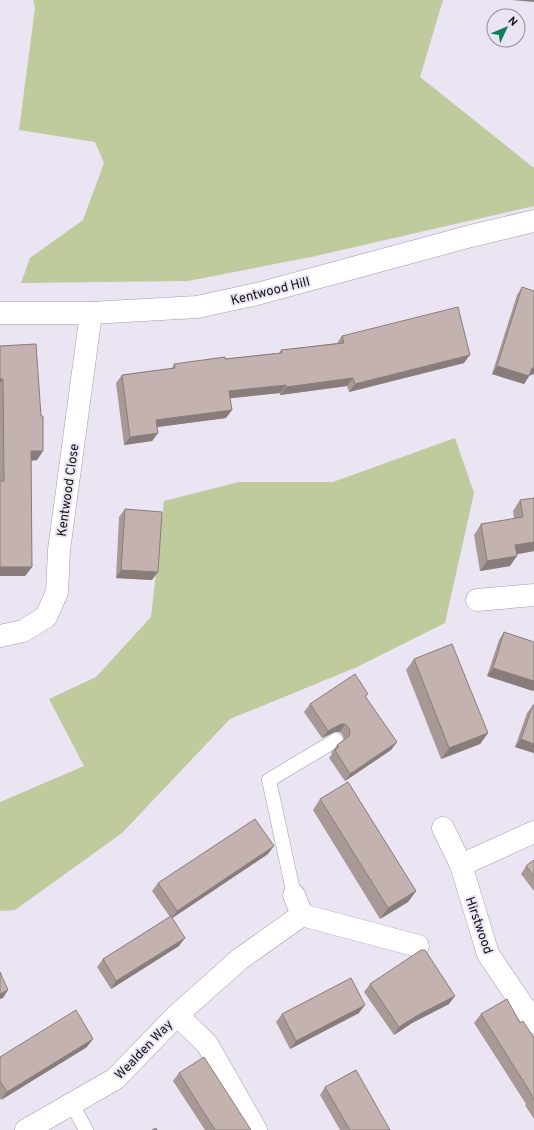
<svg xmlns="http://www.w3.org/2000/svg" width="534" height="1130" font-family="Overpass,sans-serif">
	<style>
		.green { fill: #bfca9d }
		.lines { fill: none; stroke-linecap: round; stroke-linejoin: round }
		.lane-casing { stroke: #a19caa; stroke-width: 15 }
		.street-casing { stroke: #a19caa; stroke-width: 23 }
		.secondary-casing { stroke: #a19caa; stroke-width: 23 }
		.lane { stroke: #fff; stroke-width: 14 }
		.street { stroke: #fff; stroke-width: 22 }
		.secondary { stroke: #fff; stroke-width: 22 }
		.wall { fill: #a89997 }
		.shaded-wall { fill: #887d7b }
		.building { fill: #c3b2b0; stroke: #887d7b }
		.labels { text-anchor: middle; stroke-width: 4; stroke-linejoin: round; paint-order: stroke }
		.street-label { font-size: 13px; fill: #121115; stroke: #eae4f3 }
	</style>
	<rect width="100%" height="100%" fill="#eae4f3"/>
	<g class="green">
		<path d="M33,0H443L420,77L534,168V206L311,257L188,281L21,283L30,258L83,220L104,163L95,142L19,130L35,8Z"/>
		<path d="M455,438L474,493L445,623L357,667L230,719L122,833L15,910L0,911V802L84,766L49,699L96,677L151,617L164,501L239,482H333Z"/>
	</g>
	<g class="lines">
		<defs>
			<g id="lane">
				<path d="M294,895L269,780L336,740"/>
				<path d="M72,1104L86,1130"/>
			</g>
			<g id="street">
				<path d="M477,600L534,595"/>
				<path d="M0,636L23,631L46,617L57,592L59,550L91,313"/>
				<path d="M443,828L461,865L488,954L534,1022"/>
				<path d="M461,865L534,832"/>
				<path d="M294,895L302,915L418,946"/>
				<path d="M177,1015L207,1044L256,1130"/>
				<path d="M26,1130L115,1079L177,1015L240,959L302,915"/>
			</g>
			<path id="secondary" d="M0,313H91L197,307L257,294L471,236L534,221"/>
		</defs>
		<use href="#lane" class="lane-casing"/>
		<use href="#street" class="street-casing"/>
		<use href="#secondary" class="secondary-casing"/>
		<use href="#lane" class="lane"/>
		<use href="#street" class="street"/>
		<use href="#secondary" class="secondary"/>
	</g>
	<g class="wall">
		<path d="M522,287L530,375L524,384L492,374L517,295Z"/>
		<path d="M342,336L464,363L349,392L347,386L280,395V393L230,398L226,418L157,427L158,433L152,441L124,445L116,383L122,375L172,368L174,364L279,353L281,350L337,343Z"/>
		<path d="M0,346L43,451L37,460L31,461L32,567L25,576H0Z"/>
		<path d="M534,498V551L517,554L510,566L480,571L474,535L481,524L514,519L513,511L520,500Z"/>
		<path d="M125,509L152,580L116,578L119,517Z"/>
		<path d="M504,632L533,691L487,676L499,640Z"/>
		<path d="M414,659L488,733L480,744L441,759L406,670Z"/>
		<path d="M366,697L391,750L345,781L329,758L332,754L331,753L337,745L344,740L343,736L340,732H335L322,738L304,712L310,704Z"/>
		<path d="M533,705L534,753L515,747L527,713Z"/>
		<path d="M320,799L416,891L408,902L380,919L313,810Z"/>
		<path d="M268,854L172,918L179,946L111,989L97,967L103,959L170,917L152,891L158,883Z"/>
		<path d="M534,860V891L521,874L526,866Z"/>
		<path d="M370,984L449,1004L412,1023L394,1035L364,992Z"/>
		<path d="M359,1013L290,1049L276,1022L282,1014Z"/>
		<path d="M481,1014L520,1023L534,1038V1119L525,1105L526,1104L474,1023Z"/>
		<path d="M87,1047L1,1100L0,1098V1057Z"/>
		<path d="M179,1073L251,1130H205L173,1081Z"/>
		<path d="M325,1087L390,1130H340L320,1095Z"/>
	</g>
	<g class="shaded-wall">
		<path d="M512,0H534V2Z"/>
		<path d="M470,355L464,363L349,392L355,384Z"/>
		<path d="M497,366L532,368H534V374L528,376H529L524,384L492,374Z"/>
		<path d="M353,378L347,386L280,395L286,387Z"/>
		<path d="M0,379H3L0,383Z"/>
		<path d="M286,385L280,393L224,399L229,391Z"/>
		<path d="M232,410L226,418L150,428L156,420Z"/>
		<path d="M158,433L152,441L124,445L130,437Z"/>
		<path d="M31,451H43L37,460L25,461Z"/>
		<path d="M534,542V551L508,556L515,545Z"/>
		<path d="M517,556L510,566L480,571L487,561Z"/>
		<path d="M0,567H32L25,576H0Z"/>
		<path d="M121,570L158,572L152,580L116,578Z"/>
		<path d="M493,668L534,681V690L533,691L487,676Z"/>
		<path d="M341,724H345L340,732H335L322,738L328,731Z"/>
		<path d="M488,733L480,744L441,759L449,748Z"/>
		<path d="M521,739L534,744V753L515,747Z"/>
		<path d="M397,742L391,750L345,781L350,774Z"/>
		<path d="M274,846L268,854L171,919L177,911Z"/>
		<path d="M416,891L408,902L380,919L388,908Z"/>
		<path d="M185,938L179,946L111,989L116,981Z"/>
		<path d="M8,990L3,998L0,999V994Z"/>
		<path d="M455,996L449,1004L412,1023L394,1035L399,1027L418,1015Z"/>
		<path d="M365,1005L359,1013L290,1049L296,1041Z"/>
		<path d="M93,1039L87,1047L1,1100L7,1092Z"/>
	</g>
	<g class="building">
		<path d="M522,287L534,291V368H532L529,376L497,366Z"/>
		<path d="M458,307L470,355L355,384L353,378L286,387V385L229,391L232,410L156,420L158,433L130,437L122,375L175,368L174,364L225,357V359L282,353L281,350L344,343L342,336Z"/>
		<path d="M36,344L41,416H43V451H31L32,567H0V481H4L3,379H0V346Z"/>
		<path d="M534,498V542L515,545L517,556L487,561L481,524L523,517L520,500Z"/>
		<path d="M125,509L162,512L158,572L121,570Z"/>
		<path d="M504,632L534,642V681L493,668Z"/>
		<path d="M452,644L488,733L449,748L414,659Z"/>
		<path d="M355,674L368,694L365,696L397,742L350,774L335,750L339,747L337,745L349,736L350,732L349,728L345,724H341L328,731L310,704Z"/>
		<path d="M533,705H534V744L521,739Z"/>
		<path d="M348,782L416,891L388,908L320,799Z"/>
		<path d="M255,819L274,846L177,911L158,883Z"/>
		<path d="M534,860V876L526,866Z"/>
		<path d="M171,916L185,938L116,981L103,959Z"/>
		<path d="M421,950H425L455,996L418,1015L399,1027L370,984Z"/>
		<path d="M0,972L8,990L0,994Z"/>
		<path d="M351,978L365,1005L296,1041L282,1014Z"/>
		<path d="M507,999L520,1023L523,1021L534,1038V1100L531,1096L532,1095L481,1014Z"/>
		<path d="M76,1010L93,1039L7,1092L0,1081V1057Z"/>
		<path d="M204,1057L251,1130H215L179,1073Z"/>
		<path d="M356,1070L390,1130H350L325,1087Z"/>
		<path d="M156,1128L157,1130H152Z"/>
	</g>
	<g class="labels">
		<g class="street-label">
			<text transform="translate(270 290) rotate(-14)" y="5">Kentwood Hill</text>
			<text transform="translate(67 490) rotate(-82)" y="5">Kentwood Close</text>
			<text transform="translate(480 925) rotate(71)" y="5">Hirstwood</text>
			<text transform="translate(143 1049) rotate(-46)" y="5">Wealden Way</text>
		</g>
	</g>
	<g transform="translate(506 28) rotate(46)"><circle r="19" fill="#eae4f3" stroke="#94909a"/>
	<path d="M0-3L7 15L0 10L-7 15Z" fill="#0e7f5c"/>
	<text y="-6" font-size="11" font-weight="bold" text-anchor="middle" fill="#121115">N</text>
	</g>
</svg>
